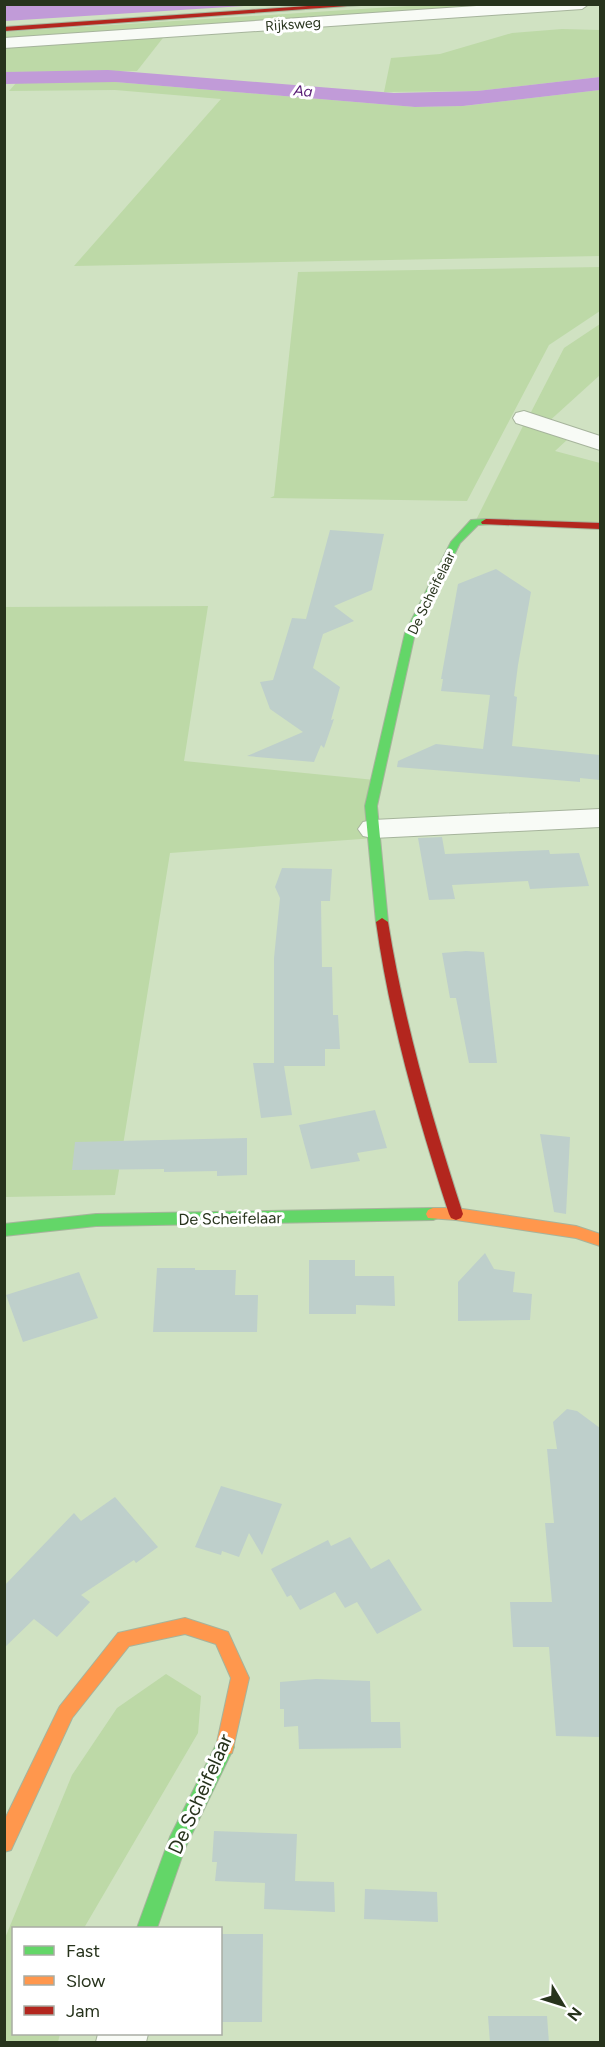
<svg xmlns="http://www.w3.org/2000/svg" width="605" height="2047" font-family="Figtree,sans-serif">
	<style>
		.green { fill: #bdd9a7 }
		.water { fill: #c19bd8 }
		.building { fill: #becfcb }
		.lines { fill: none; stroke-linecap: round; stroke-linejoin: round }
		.street-casing { stroke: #a6b49c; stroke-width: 2 }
		.fast-casing { stroke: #a6b49c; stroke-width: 2 }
		.slow-casing { stroke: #a6b49c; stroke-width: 2 }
		.jam-casing { stroke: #a6b49c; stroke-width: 2 }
		.street { fill: #f8fbf6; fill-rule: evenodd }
		.fast { fill: #63d668; fill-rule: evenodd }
		.slow { fill: #ff974d; fill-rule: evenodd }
		.jam { fill: #b3261e; fill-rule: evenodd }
		.labels { text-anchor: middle; stroke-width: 6; stroke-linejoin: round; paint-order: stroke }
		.far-street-label { font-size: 14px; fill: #27331c; stroke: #fff }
		.far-water-label { font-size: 15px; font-style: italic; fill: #541771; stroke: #fff }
		.street-label { font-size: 16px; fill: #27331c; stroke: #fff }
		.near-street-label { font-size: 20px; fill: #27331c; stroke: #fff }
	</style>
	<rect width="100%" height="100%" fill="#d0e2c2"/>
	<g class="green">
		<path d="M423,5H540L5,39L4,32Z"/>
		<path d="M562,29L600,30V77L477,91L384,92L391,58L440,54L512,33Z"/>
		<path d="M166,34L137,71L5,72L4,45Z"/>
		<path d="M59,81L115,82L415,107L464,106L600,90V256L74,266L221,99L115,90L9,91L16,83Z"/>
		<path d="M600,267V311L549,345L467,501L270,498L274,496L298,272Z"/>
		<path d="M600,324V375L546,424L528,418L564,348Z"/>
		<path d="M524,424L568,439L555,451L600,463V527L475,522Z"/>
		<path d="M208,606L184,761L375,780V838L170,853L115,1195L5,1197L4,607Z"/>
		<path d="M166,1674L201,1696L198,1733L84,1928H14V2034H60L58,2042H5V1938L72,1775L117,1708Z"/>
	</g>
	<g class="water">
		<path d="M5,4H262V5L5,21Z"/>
		<path d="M108,70L394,93L477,91L600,77V90L463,106L415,107L115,82L5,84V72Z"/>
	</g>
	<g class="building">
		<path d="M330,530L384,534L372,590L334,606L354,621L323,634L313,668L340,687L331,720L334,719L324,748L321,745L314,762L247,756L303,732L270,709L260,682L273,680L292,618L306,619Z"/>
		<path d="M496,569L531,592L518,665L514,696L517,697L512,746L600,755V780L580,778V782L397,767L398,761L436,744L483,749L490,695L441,691L443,679H441L458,584Z"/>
		<path d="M442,837L445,854L549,850L550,854L579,853L589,886L530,889L528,881L452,885L455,899L429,900L418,838Z"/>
		<path d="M282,868L332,869L330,901H321L322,967H332L333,1015H338L340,1049H325V1066H284L292,1115L261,1118L253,1063H274V958L280,898L275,887Z"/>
		<path d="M466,951L484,952L497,1063H469L456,998H450L442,953Z"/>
		<path d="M375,1110L387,1148L357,1153L360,1161L311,1169L299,1125Z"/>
		<path d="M540,1134L570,1137L566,1214L554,1212Z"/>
		<path d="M247,1138V1175L217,1176V1171L164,1172V1169L72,1170L75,1142Z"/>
		<path d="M485,1253L494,1269L515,1272L513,1292L532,1294L530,1320L458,1321V1282Z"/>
		<path d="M309,1260H355V1276H394L395,1306L356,1305V1314H309Z"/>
		<path d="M157,1268H195V1270H236L235,1295H258L257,1332H153Z"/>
		<path d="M79,1272L98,1318L23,1342L6,1295Z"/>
		<path d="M567,1409L577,1411L600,1428V1737L556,1736L549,1647H513L510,1602H552L545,1523H554L547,1449H557L553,1422Z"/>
		<path d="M221,1486L282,1504L262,1555L249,1533L239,1557L222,1551L221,1555L195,1547Z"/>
		<path d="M115,1497L158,1547L136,1563L134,1560L81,1595L90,1602L57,1637L34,1619L4,1648V1586L74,1513L81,1521Z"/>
		<path d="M350,1537L371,1569L389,1559L422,1610L377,1634L357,1602L345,1608L335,1592L300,1610L291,1595L287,1597L271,1569L328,1540L331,1546Z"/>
		<path d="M316,1679L370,1681L371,1722H400L401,1748L299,1749L298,1726L284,1727V1709H280V1682Z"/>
		<path d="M214,1831L297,1834L295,1881L334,1882L335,1912L264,1909L265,1883L215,1881L217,1862H212Z"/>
		<path d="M365,1889L437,1892L438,1922L364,1919Z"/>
		<path d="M220,1934H263L262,2022H220Z"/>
		<path d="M488,2016H547L549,2043H490Z"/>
	</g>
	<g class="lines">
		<defs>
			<g id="street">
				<path d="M506,4H589L582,9L4,48V38Z"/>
				<path d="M524,411L600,436V450L516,423L513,418L516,413Z"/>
				<path d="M600,809V827L373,838L363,836L358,829L363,822L373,820Z"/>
				<path d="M98,2034H148L146,2042H96Z"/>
			</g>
			<g id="fast">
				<path d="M486,519L491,522L490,524L478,525L460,543L415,633L377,806L388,922L382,926L376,922L365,806L405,633L451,542L471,520Z"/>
				<path d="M433,1208L438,1210L440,1214L438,1218L433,1220L96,1226L4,1236V1224L96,1214Z"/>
				<path d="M225,1738L232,1741L234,1747L185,1848L157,1928H137L170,1837L218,1741Z"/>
			</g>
			<g id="slow">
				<path d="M433,1208H456L576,1226L600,1234V1246L576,1238L456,1220L428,1218L426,1214L428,1210Z"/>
				<path d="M185,1618L228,1632L249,1678L232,1753L225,1756L218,1753L216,1747L231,1678L216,1644L185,1634L129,1646L72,1718L11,1850L4,1852V1821L60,1706L118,1633Z"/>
			</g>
			<g id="jam">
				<path d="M337,4H375L4,31V27Z"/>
				<path d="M486,519L600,523V529L482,524L481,522Z"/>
				<path d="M382,918L388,922C404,1022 432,1118 463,1214L461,1218L456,1220L451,1218L449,1214C418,1118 390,1022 376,922Z"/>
			</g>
		</defs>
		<use href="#street" class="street-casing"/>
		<use href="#fast" class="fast-casing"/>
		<use href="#slow" class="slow-casing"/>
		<use href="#jam" class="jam-casing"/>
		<use href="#street" class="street"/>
		<use href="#fast" class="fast"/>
		<use href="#slow" class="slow"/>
		<use href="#jam" class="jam"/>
	</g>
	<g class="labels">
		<g class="far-street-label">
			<text transform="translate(293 24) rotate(-4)" y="5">Rijksweg</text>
			<text transform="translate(431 593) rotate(-64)" y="5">De Scheifelaar</text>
		</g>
		<g class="far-water-label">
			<text transform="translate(303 91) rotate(5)" y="5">Aa</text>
		</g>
		<g class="street-label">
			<text transform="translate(230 1218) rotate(-1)" y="6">De Scheifelaar</text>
		</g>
		<g class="near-street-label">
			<text transform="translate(200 1794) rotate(-66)" y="7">De Scheifelaar</text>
		</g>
	</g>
	<rect width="605" height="2047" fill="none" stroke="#27331c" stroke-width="12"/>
	<rect x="12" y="1927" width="210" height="108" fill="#ffffff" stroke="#a9ada4" stroke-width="1.5"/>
	<rect x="24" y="1946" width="30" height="9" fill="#63d668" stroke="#a9ada4" stroke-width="1.5"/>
	<text x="66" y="1957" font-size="18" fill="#27331c">Fast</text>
	<rect x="24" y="1976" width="30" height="9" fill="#ff974d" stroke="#a9ada4" stroke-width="1.5"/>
	<text x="66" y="1987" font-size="18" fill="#27331c">Slow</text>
	<rect x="24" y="2006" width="30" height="9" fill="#b3261e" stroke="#a9ada4" stroke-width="1.5"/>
	<text x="66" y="2017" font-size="18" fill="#27331c">Jam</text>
	<g transform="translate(563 2005) rotate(128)" stroke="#ffffff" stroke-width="4.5" paint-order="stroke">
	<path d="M0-4.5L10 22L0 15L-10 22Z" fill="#27331c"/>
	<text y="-9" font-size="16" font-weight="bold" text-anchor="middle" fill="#27331c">N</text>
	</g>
</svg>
